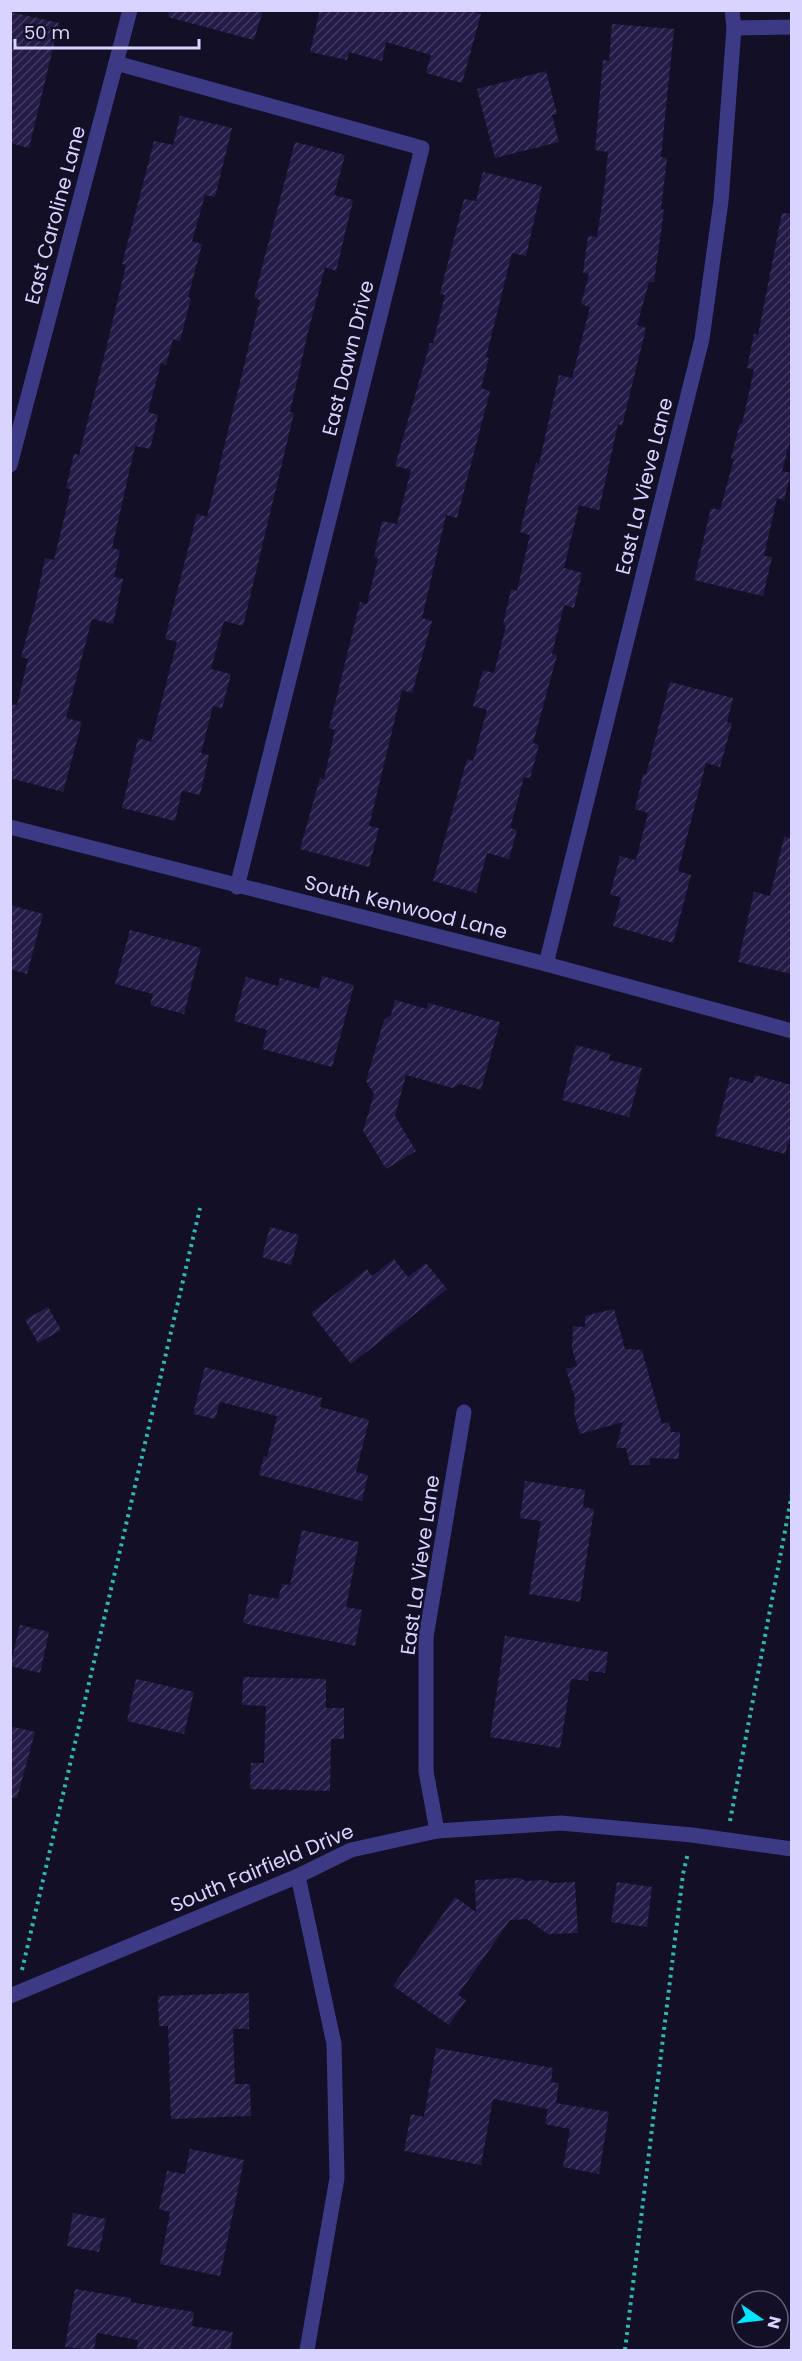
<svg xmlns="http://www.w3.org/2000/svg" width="802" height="2361" font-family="Poppins,sans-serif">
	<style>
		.building { fill: url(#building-hatch) }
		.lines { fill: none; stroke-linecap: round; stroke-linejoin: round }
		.path { stroke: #2fb8b0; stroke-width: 4; stroke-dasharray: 3 4.5; stroke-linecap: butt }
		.minor { stroke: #3d3a85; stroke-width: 15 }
		.labels { text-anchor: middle; stroke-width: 4.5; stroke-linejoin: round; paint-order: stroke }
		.street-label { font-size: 20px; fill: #d9d4ff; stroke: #130f26 }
	</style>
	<defs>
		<pattern id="building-hatch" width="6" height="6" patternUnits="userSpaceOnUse" patternTransform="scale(1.5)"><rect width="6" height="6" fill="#241b47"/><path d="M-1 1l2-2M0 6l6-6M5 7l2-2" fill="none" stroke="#433b63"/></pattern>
	</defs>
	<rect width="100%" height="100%" fill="#130f26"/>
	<g class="building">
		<path d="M169,10H263L254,40L168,17Z"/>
		<path d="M320,10H467L481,14L462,83L426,73L431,55L386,42L382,61L349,52L347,60L310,52Z"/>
		<path d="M10,12L59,23L29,148L10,143Z"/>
		<path d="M612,24L674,29L661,157L667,158L661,209L664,210L654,282H649L637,325L646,328L622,426L618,424L599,510L579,505L564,568L582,573L574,608L564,605L552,654L557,655L533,743L539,745L530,778L524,777L510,828L517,830L509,859L487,853L476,893L433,881L467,759L473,761L487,710L473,706L483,670L494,673L506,626L503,625L511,589L517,591L530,535L520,532L536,463L539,464L559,375L572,378L590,307L581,304L589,274L583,273L588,236L597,237L605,183L608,152L595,150L603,60L609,61Z"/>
		<path d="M546,71L557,114L552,115L559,142L495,158L477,89Z"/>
		<path d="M180,116L232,128L215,197L205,195L192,241L202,244L188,297L191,298L180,341L173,339L166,365L161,363L148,412L158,415L150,449L135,446L112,548L120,550L114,577L123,579L113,624L92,619L66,718L82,722L63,792L10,778V704L17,705L28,659L21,657L35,606L45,558L54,560L71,489L66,488L74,454L79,455L106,349L126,265L122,264L154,141L173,145Z"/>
		<path d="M295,142L345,155L334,195L353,200L336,271L325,267L309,328L290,412L294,413L243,626L224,621L211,669L231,674L222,708L213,706L201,753L209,755L200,795L182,791L175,821L122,808L138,738L151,742L177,642L165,639L197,514L207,517L260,300L254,298Z"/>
		<path d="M483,172L542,186L526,256L512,253L486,357L489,358L481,388L490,391L457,518L446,515L422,618L432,621L412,693L402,690L369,826L379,828L369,867L300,849L320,778L324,779L335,730L329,728L360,602L367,604L378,558L374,557L382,521L397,524L411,470L395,466L430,343H433L445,295L440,294L464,199L476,201Z"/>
		<path d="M782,213L792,214V434L782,471L791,473L784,500L777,498L764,556L772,557L763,596L694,580L711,508L720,510L734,459L731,458L740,423L742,424L754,370L747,368L754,334L758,335Z"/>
		<path d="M670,682L733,698L727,722L732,723L720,767L706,763L678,871L691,875L673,943L613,926L621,897L610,895L620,856L636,860L648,813L635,809L643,774L646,775Z"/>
		<path d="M784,837L792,838V974L738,962L754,892L770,896Z"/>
		<path d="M10,905L43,914L27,974L10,969Z"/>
		<path d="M130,930L201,948L184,1014L150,1005L153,994L115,984Z"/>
		<path d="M322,976L354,985L332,1067L262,1049L267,1030L234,1021L246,977L278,986L280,978L319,989Z"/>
		<path d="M395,1000L427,1009L428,1003L500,1022L481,1090L460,1084L453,1088L406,1075L395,1116L416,1151L386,1169L363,1131L374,1094L366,1081L384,1020L391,1015Z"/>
		<path d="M576,1045L610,1054L609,1060L642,1068L629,1117L562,1100Z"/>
		<path d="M755,1075L792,1085V1132L785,1154L715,1136L730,1077L753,1083Z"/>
		<path d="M270,1227L299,1235L291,1265L262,1257Z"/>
		<path d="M394,1259L408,1277L426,1263L447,1289L351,1364L311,1313L367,1269L372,1276Z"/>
		<path d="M48,1307L61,1330L38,1343L25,1320Z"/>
		<path d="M614,1309L625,1349L642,1350L662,1424L669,1422L671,1432H680L679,1459L650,1458V1465H630L626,1448H616L623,1422L580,1434L574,1413L575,1398L566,1369L577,1366L572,1348L573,1326L585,1327V1316Z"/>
		<path d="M205,1367L322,1398L320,1407L369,1420L356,1472L368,1475L362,1501L259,1475L264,1456L267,1457L277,1416L220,1402L215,1419L193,1414Z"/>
		<path d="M525,1481L585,1490L583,1507L594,1509L580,1602L529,1594L541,1521L520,1518Z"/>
		<path d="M302,1530L359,1542L346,1607L362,1610L355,1646L243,1623L249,1594L278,1599L282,1584L290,1585Z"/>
		<path d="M20,1625L49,1632L40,1673L10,1666Z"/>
		<path d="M505,1636L608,1652L605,1673L589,1671L588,1681L571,1679L560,1748L490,1737Z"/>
		<path d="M243,1677L326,1679V1708H344V1739H331L330,1791L250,1789L251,1763H264L266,1706L242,1705Z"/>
		<path d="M136,1679L194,1692L184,1734L127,1721Z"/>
		<path d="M10,1726L35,1732L17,1798H10Z"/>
		<path d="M521,1878L525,1881L546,1880L551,1883L575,1882L578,1933L548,1934L527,1919L510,1920L458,1995L466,2000L449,2025L393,1986L455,1897L476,1912L475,1880Z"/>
		<path d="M617,1882L652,1887L647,1927L611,1922Z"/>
		<path d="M249,1993V2029H233L235,2084H250L251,2116L171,2119L168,2026H159L158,1996Z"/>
		<path d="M436,2048L553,2068L551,2082L559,2083L556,2103L609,2112L599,2174L563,2167L570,2129L545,2124L548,2109L493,2099L481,2165L404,2151L411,2114L424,2117Z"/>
		<path d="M190,2149L244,2160L220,2276L160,2264L170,2212L159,2209L167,2171L185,2174Z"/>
		<path d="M73,2213L106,2219L99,2252L67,2246Z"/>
		<path d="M75,2289L131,2298L130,2302L194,2312L192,2326L233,2332L230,2350H137L138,2340L97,2333L94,2350L65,2347Z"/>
	</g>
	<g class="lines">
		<g class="path">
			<path d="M730,1821L792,1494"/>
			<path d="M22,1970L200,1208"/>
			<path d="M625,2350L683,1874L688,1853"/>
		</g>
		<g class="minor">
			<path d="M734,28L792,27"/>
			<path d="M116,63L422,148L237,887"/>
			<path d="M10,465L130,10"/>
			<path d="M10,827L546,964L792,1031"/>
			<path d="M546,964L702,339L721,201L734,28L732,10"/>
			<path d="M437,1831L426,1771V1637L464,1412"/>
			<path d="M298,1876L334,2044L337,2178L307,2350"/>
			<path d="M10,1996L298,1876L351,1850L437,1831L561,1823L692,1835L792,1849"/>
		</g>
	</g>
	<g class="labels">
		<g class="street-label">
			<text transform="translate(55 215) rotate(-75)" y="7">East Caroline Lane</text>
			<text transform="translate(348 358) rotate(-76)" y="7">East Dawn Drive</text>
			<text transform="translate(644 486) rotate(-76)" y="7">East La Vieve Lane</text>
			<text transform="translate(406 907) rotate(14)" y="7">South Kenwood Lane</text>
			<text transform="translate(420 1565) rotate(-82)" y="7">East La Vieve Lane</text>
			<text transform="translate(262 1868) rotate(-23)" y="7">South Fairfield Drive</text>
		</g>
	</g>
	<rect width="802" height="2361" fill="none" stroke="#d9d4ff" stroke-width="24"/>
	<g transform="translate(760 2319) rotate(104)"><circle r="28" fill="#130f26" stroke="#625e7d" stroke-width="1.5"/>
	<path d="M0-4.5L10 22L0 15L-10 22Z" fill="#00e5ff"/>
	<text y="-9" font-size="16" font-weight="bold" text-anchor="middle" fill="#d9d4ff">N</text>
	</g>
	<path d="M15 39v9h184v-9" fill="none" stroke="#d9d4ff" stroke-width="3"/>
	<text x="24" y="39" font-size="18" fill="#d9d4ff" stroke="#130f26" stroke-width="4.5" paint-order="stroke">50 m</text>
</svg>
